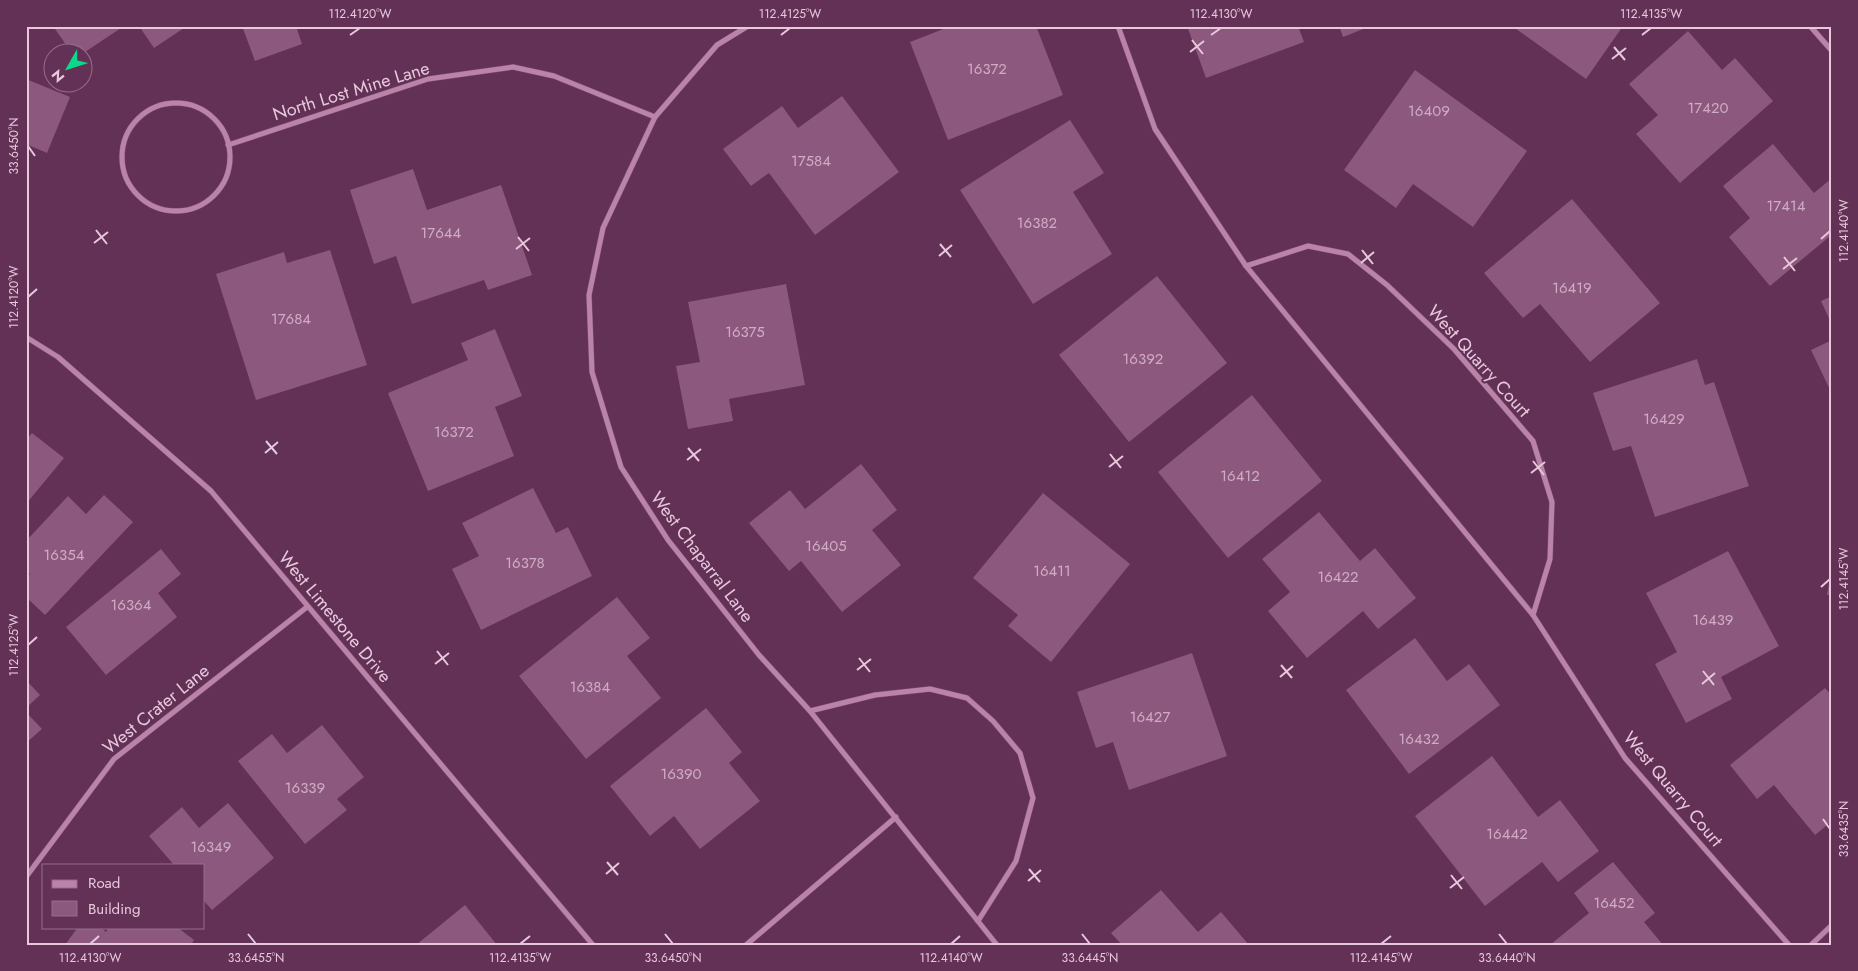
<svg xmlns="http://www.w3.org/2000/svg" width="1858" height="971" font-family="Jost,sans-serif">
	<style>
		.building { fill: #8c587d }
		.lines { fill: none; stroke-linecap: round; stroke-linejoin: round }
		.minor-casing { stroke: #79506e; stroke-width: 6 }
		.minor { stroke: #bb83aa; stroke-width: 5 }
		.ticks { fill: none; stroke: #e7c8dc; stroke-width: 2 }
		.labels { text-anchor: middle; stroke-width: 4; stroke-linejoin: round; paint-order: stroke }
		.number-label { font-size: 15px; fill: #d0acc4 }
		.street-label { font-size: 18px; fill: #e7c8dc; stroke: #623155 }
		.neatline { fill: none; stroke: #e7c8dc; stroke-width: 2 }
		.ticks-label { font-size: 12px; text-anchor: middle; fill: #e7c8dc }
	</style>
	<rect width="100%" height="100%" fill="#623155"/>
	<g class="building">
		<path d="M53,26H124L82,54V52H71Z"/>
		<path d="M139,26H187L154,48Z"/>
		<path d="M242,26H296L302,44L255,61Z"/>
		<path d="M951,26H1036L1063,95L948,140L910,42Z"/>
		<path d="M1187,26H1298L1304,42L1206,78Z"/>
		<path d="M1339,26H1371L1343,37Z"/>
		<path d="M1512,26H1623L1586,79Z"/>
		<path d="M1688,31L1722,70L1735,58L1773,101L1680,183L1636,134L1658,115L1629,84Z"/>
		<path d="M1415,70L1527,151L1473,227L1413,184L1396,208L1344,170Z"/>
		<path d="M26,79L70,97L47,153L26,144Z"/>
		<path d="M842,96L899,172L815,235L769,173L751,186L723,149L782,106L798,128Z"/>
		<path d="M1070,120L1104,173L1073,192L1112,254L1033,304L960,190Z"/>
		<path d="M1773,144L1814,193L1832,178V240L1829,237L1770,286L1729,237L1750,218L1723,186Z"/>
		<path d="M413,169L427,210L501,185L532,275L488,290L484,280L412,304L396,256L374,264L350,190Z"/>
		<path d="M1572,199L1660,303L1590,362L1540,304L1523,318L1484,273Z"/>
		<path d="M330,250L367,365L256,400L216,274L284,252L287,263Z"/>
		<path d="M1157,276L1227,363L1129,442L1059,355Z"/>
		<path d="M786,284L805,385L729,399L733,421L688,429L676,366L700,362L688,302Z"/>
		<path d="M1832,296V325L1821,301Z"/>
		<path d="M495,329L522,396L495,407L514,456L428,491L388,393L468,360L461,343Z"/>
		<path d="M1832,340V394L1811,350Z"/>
		<path d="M1697,359L1705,385L1714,382L1749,486L1655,517L1631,446L1613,451L1593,393Z"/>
		<path d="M1252,395L1322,481L1228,558L1158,472Z"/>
		<path d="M32,433L64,458L26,504V440Z"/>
		<path d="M861,464L897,510L872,530L901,565L842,612L801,561L789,571L749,523L790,490L805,509Z"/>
		<path d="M533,488L556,533L568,527L592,576L481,630L452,569L479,556L462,523Z"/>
		<path d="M1043,493L1130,564L1051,662L1008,626L1018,615L973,578Z"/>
		<path d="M104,495L133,522L45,615L26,597V578L30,574L26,570V541L68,496L86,514Z"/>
		<path d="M1319,512L1360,561L1375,548L1416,598L1378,629L1363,611L1307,658L1268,611L1290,592L1262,559Z"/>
		<path d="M161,549L181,574L158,593L177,617L106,675L66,627Z"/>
		<path d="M1728,551L1779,646L1721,677L1732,699L1686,723L1655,664L1677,652L1646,593Z"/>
		<path d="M1831,570H1832V595H1827Z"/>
		<path d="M617,597L650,638L627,656L661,698L586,759L519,676Z"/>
		<path d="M1415,638L1447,681L1469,664L1500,705L1409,774L1346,690Z"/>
		<path d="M1192,653L1227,756L1129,790L1113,742L1096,748L1077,692Z"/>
		<path d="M26,680L40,695L26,708Z"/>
		<path d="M1825,688L1832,696V821L1815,835L1774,785L1757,799L1730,765Z"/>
		<path d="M706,708L742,752L729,763L760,801L700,849L674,816L650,836L610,786Z"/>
		<path d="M26,712L42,729L26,743Z"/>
		<path d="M322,725L364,777L337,799L347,810L305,844L238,761L272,734L287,753Z"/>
		<path d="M1492,756L1538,817L1560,800L1599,851L1558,882L1542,862L1485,906L1415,816Z"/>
		<path d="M228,803L274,858L212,910L204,901V865H174L149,836L182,807L199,828Z"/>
		<path d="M1613,862L1655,913L1644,922L1663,945H1550L1589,913L1574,893Z"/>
		<path d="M1161,890L1198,932L1221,912L1249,945H1122L1111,933Z"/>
		<path d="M465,905L497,945H416Z"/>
		<path d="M78,927H100L106,932L109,927H177L194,940L191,945H65Z"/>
	</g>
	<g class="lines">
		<defs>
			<g id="minor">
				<path d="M748,26L717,45L655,117L603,228L589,295L592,372L621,467L668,540L759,655L810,711L997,945"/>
				<path d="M1118,26L1155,129L1246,266L1533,615L1625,758L1789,945"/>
				<path d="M1810,26L1832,51"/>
				<circle cx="176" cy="157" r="54"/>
				<path d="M228,145L428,79L513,67L554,76L655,117"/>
				<path d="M1246,266L1308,246L1348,254L1387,285L1454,349L1533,441L1552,502L1550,559L1533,615"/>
				<path d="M26,337L58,357L211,491L593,945"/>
				<path d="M810,711L875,695L930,689L967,698L993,721L1020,753L1033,798L1016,861L978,921"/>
				<path d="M26,877L114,759L307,607"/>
				<path d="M746,945L896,817"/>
				<path d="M1811,945L1832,925"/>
			</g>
		</defs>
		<use href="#minor" class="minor-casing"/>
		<use href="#minor" class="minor"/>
	</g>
	<path class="ticks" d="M350,35L360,28M781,35L790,28M1211,35L1221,28M1642,35L1651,28M1192,40L1203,54M1614,47L1625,60M1190,52L1204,41M1612,59L1626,48M28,146L35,156M96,230L107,244M518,237L529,251M1821,239L1830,231M94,243L108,232M940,244L951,257M516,249L530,238M1362,250L1373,264M939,256L952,245M1784,257L1795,271M1361,263L1374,252M1783,269L1797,258M28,297L37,289M266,441L277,454M688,448L699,461M265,453L278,442M1110,454L1121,468M687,460L701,449M1533,461L1544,475M1109,467L1123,456M1531,473L1545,462M1821,587L1830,579M28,645L37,637M437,651L448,665M859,658L870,672M435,664L449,653M1281,665L1292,678M857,670L871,659M1703,671L1714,685M1280,677L1293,666M1702,684L1715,673M1823,819L1830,829M607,862L618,875M1029,869L1040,882M606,874L619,863M1451,875L1462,889M1028,881L1041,870M1450,888L1464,877M248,934L256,944M665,934L673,944M1082,934L1090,944M1499,934L1507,944M90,944L99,936M520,944L530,936M951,944L960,936M1381,944L1391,936"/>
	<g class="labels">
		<g class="number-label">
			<text x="987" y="74">16372</text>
			<text x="1708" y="113">17420</text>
			<text x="1429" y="116">16409</text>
			<text x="811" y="166">17584</text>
			<text x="1786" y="211">17414</text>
			<text x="1037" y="228">16382</text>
			<text x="441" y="238">17644</text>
			<text x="1572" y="293">16419</text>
			<text x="291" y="324">17684</text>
			<text x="745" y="337">16375</text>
			<text x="1143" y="364">16392</text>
			<text x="1664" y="424">16429</text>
			<text x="454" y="437">16372</text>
			<text x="1240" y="481">16412</text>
			<text x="826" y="551">16405</text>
			<text x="64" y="560">16354</text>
			<text x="525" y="568">16378</text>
			<text x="1052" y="576">16411</text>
			<text x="1338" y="582">16422</text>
			<text x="131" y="610">16364</text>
			<text x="1713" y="625">16439</text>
			<text x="590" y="692">16384</text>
			<text x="1150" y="722">16427</text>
			<text x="1419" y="744">16432</text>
			<text x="681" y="779">16390</text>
			<text x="305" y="793">16339</text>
			<text x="1507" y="839">16442</text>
			<text x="211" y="852">16349</text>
			<text x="1614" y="908">16452</text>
		</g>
		<g class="street-label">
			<text transform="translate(351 91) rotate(-17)" y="6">North Lost Mine Lane</text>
			<text transform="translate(1479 361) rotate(48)" y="6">West Quarry Court</text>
			<text transform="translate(702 557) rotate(53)" y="6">West Chaparral Lane</text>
			<text transform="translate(335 617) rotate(50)" y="6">West Limestone Drive</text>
			<text transform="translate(156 709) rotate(-39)" y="6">West Crater Lane</text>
			<text transform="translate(1673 789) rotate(50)" y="6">West Quarry Court</text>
		</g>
	</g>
	<rect width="1858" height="971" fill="none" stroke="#623155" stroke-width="55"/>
	<rect x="42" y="864" width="162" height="65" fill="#623155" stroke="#976d8b"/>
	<rect x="52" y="880" width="25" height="8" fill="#bb83aa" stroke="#976d8b"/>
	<text x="88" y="888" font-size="15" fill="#e7c8dc">Road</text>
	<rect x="52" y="901" width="25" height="15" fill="#8c587d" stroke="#976d8b"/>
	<text x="88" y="914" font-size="15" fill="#e7c8dc">Building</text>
	<g transform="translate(68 68) rotate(231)"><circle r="24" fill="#623155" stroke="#976d8b"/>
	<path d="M0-4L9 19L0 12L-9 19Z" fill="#0bd98a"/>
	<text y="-8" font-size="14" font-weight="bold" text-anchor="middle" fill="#e7c8dc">N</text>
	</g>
	<rect x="28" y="28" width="1802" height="916" class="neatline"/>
	<g class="ticks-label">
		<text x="360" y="18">112.4120°W</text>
		<text x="790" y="18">112.4125°W</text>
		<text x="1221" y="18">112.4130°W</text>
		<text x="1651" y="18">112.4135°W</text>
		<text transform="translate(14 146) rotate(-90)" y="4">33.6450°N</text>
		<text transform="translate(1844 231) rotate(-90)" y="4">112.4140°W</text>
		<text transform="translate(14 297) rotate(-90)" y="4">112.4120°W</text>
		<text transform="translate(1844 579) rotate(-90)" y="4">112.4145°W</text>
		<text transform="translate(14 645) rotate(-90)" y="4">112.4125°W</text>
		<text transform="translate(1844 829) rotate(-90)" y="4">33.6435°N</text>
		<text x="90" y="962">112.4130°W</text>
		<text x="256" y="962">33.6455°N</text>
		<text x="520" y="962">112.4135°W</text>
		<text x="673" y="962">33.6450°N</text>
		<text x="951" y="962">112.4140°W</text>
		<text x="1090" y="962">33.6445°N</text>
		<text x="1381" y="962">112.4145°W</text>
		<text x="1507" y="962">33.6440°N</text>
	</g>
</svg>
